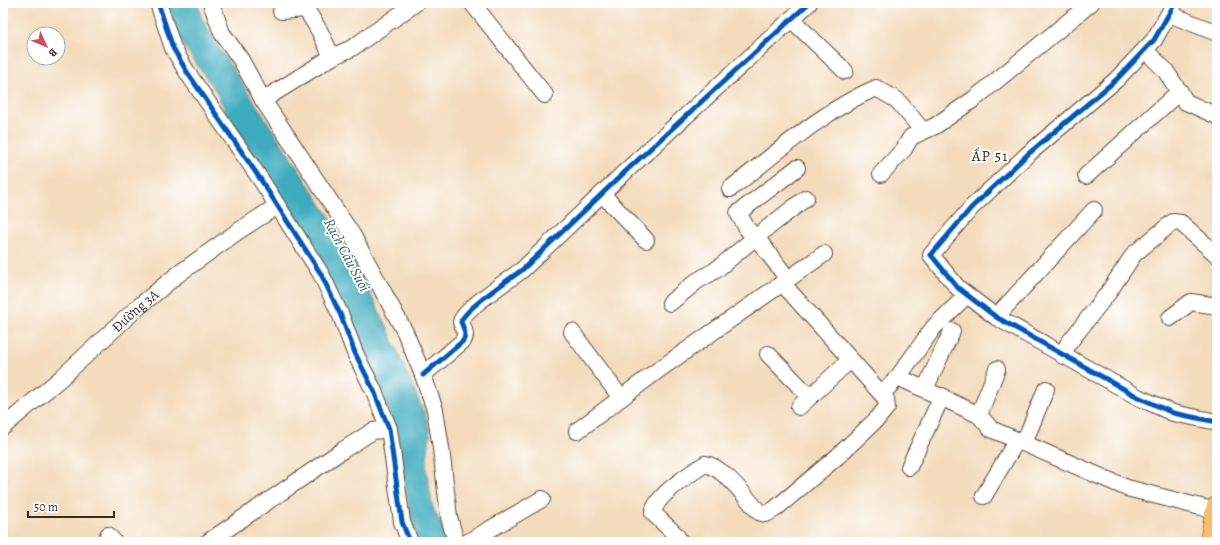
<svg xmlns="http://www.w3.org/2000/svg" width="1220" height="545" font-family="Alegreya,serif">
	<style>
		.water { fill: #3eabbd; stroke: #3c6a6e }
		.lines { fill: none; stroke-linecap: round; stroke-linejoin: round }
		.minor-casing { stroke: #574536; stroke-width: 18 }
		.major-casing { stroke: #574536; stroke-width: 22 }
		.minor { stroke: #fff; stroke-width: 16 }
		.major { stroke: #fabe6e; stroke-width: 21 }
		.cycleway-casing { stroke: #fff; stroke-width: 8 }
		.cycleway { stroke: #0057b8; stroke-width: 5 }
		.labels { text-anchor: middle; stroke-width: 4; stroke-linejoin: round; paint-order: stroke }
		.street-label { font-size: 14px; fill: #3b2a1e; stroke: #fff }
		.neighbourhood-label { font-size: 15px; letter-spacing: 1px; fill: #3b2a1e; stroke: #fff }
		.water-label { font-size: 15px; font-style: italic; fill: #3c6466; stroke: #fff }
	</style>
	<rect width="100%" height="100%" fill="#fff"/>
	<filter id="ink" filterUnits="userSpaceOnUse"><feTurbulence type="fractalNoise" baseFrequency=".025" numOctaves="2"/><feDisplacementMap in="SourceGraphic" scale="8" xChannelSelector="R" yChannelSelector="G"/><feConvolveMatrix kernelMatrix="1 2 1 2 8 2 1 2 1" color-interpolation-filters="sRGB"/></filter>
	<filter id="wash" filterUnits="userSpaceOnUse"><feTurbulence type="fractalNoise" baseFrequency=".012" numOctaves="4" result="noise"/><feDisplacementMap in="SourceGraphic" scale="16" xChannelSelector="R" yChannelSelector="G"/><feGaussianBlur stdDeviation="0.9" result="paint"/><feColorMatrix in="noise" values="0 0 0 0 0 0 0 0 0 0 0 0 0 0 0 0 0 1.4 0 .05"/><feComposite in="paint" operator="in"/></filter>
	<g filter="url(#wash)">
		<rect width="100%" height="100%" fill="#f3dbbc"/>
		<path class="water" d="M168,3H198L201,16L216,43L329,216L386,324L426,417L430,435L426,468L433,508L450,542H418L411,521L399,444L391,417L342,303L225,110L215,90L187,51L177,32Z"/>
	</g>
	<g filter="url(#ink)">
		<g class="lines">
			<defs>
				<g id="minor">
					<path d="M158,3L173,48L187,72L261,180L321,274L341,316L355,353L374,391L389,429L402,522L410,542"/>
					<path d="M211,3L222,33L241,60L263,100L353,236L405,332L423,375L435,410L441,448L449,517L456,542"/>
					<path d="M472,3L545,95"/>
					<path d="M1175,3L1154,40L1116,80L1027,155L971,208L931,255L958,288L996,317L1138,397L1173,413L1217,422"/>
					<path d="M281,11L306,9L320,32L332,57"/>
					<path d="M1169,14L1217,33"/>
					<path d="M791,19L845,71"/>
					<path d="M1145,50L1165,70L1186,102L1217,116"/>
					<path d="M263,100L332,57L352,48L416,3"/>
					<path d="M881,174L904,149L911,137L935,126L974,99L1091,3"/>
					<path d="M1086,176L1180,91"/>
					<path d="M730,189C776,154 822,111 876,88L897,100L923,131"/>
					<path d="M602,194L646,240"/>
					<path d="M788,279L756,237L806,198"/>
					<path d="M670,303L697,281L716,270L756,237L748,230L738,213L797,168"/>
					<path d="M996,317L1094,210"/>
					<path d="M1170,318L1191,302L1217,306"/>
					<path d="M572,332L621,398"/>
					<path d="M768,354L810,397"/>
					<path d="M1063,356L1068,344L1108,293L1134,254L1173,222L1181,223L1217,255"/>
					<path d="M423,375L463,341C467,335 464,329 461,322C462,311 511,278 522,270L627,170L809,3"/>
					<path d="M898,377L979,415L991,429L1127,488L1216,511"/>
					<path d="M925,389L952,331"/>
					<path d="M882,394L898,377L934,327L967,295"/>
					<path d="M799,407L850,360"/>
					<path d="M979,415L997,369"/>
					<path id="s1" d="M3,427L61,378L136,309L177,275L237,232L277,206"/>
					<path d="M577,431L657,371L824,254"/>
					<path d="M1024,443L1046,389"/>
					<path d="M909,467L942,396"/>
					<path d="M984,496L1017,440"/>
					<path d="M108,535L114,542"/>
					<path d="M208,542L343,450L373,431L389,429"/>
					<path d="M468,542L542,499"/>
					<path d="M680,542L676,535L653,513C655,496 691,473 705,464C724,467 746,498 759,512L766,514L775,509L838,456L878,418L887,407L886,399L782,283"/>
				</g>
				<path id="major" d="M1210,542L1217,507"/>
			</defs>
			<use href="#minor" class="minor-casing"/>
			<use href="#major" class="major-casing"/>
			<use href="#minor" class="minor"/>
			<use href="#major" class="major"/>
			<defs>
				<g id="cycleway">
					<path d="M158,3L173,48L187,72L261,180L321,274L341,316L355,353L374,391L389,429L402,522L410,542"/>
					<path d="M1175,3L1154,40L1116,80L1027,155L971,208L931,255L958,288L996,317L1138,397L1173,413L1217,422"/>
					<path d="M423,375L463,341C467,335 464,329 461,322C462,311 511,278 522,270L627,170L809,3"/>
				</g>
			</defs>
			<use href="#cycleway" class="cycleway-casing"/>
			<use href="#cycleway" class="cycleway"/>
		</g>
	</g>
	<g class="labels">
		<g class="street-label">
			<text dy="5" stroke="none"><textPath href="#s1" startOffset="176">Đường 3A</textPath></text>
		</g>
		<g class="neighbourhood-label">
			<text x="990" y="161">ẤP 51</text>
		</g>
		<g class="water-label">
			<text transform="translate(347 255) rotate(62)" y="5">Rạch Cầu Suối</text>
		</g>
	</g>
	<rect width="1220" height="545" fill="none" stroke="#fff" stroke-width="16"/>
	<g transform="translate(46 46) rotate(134)"><circle r="19" fill="#ffffff" stroke="#b1aaa5"/>
	<path d="M0-3L7 15L0 10L-7 15Z" fill="#d1495b"/>
	<text y="-6" font-size="11" font-weight="bold" text-anchor="middle" fill="#3b2a1e">B</text>
	</g>
	<path d="M28 511v6h86v-6" fill="none" stroke="#3b2a1e" stroke-width="2"/>
	<text x="34" y="511" font-size="12" fill="#3b2a1e" stroke="#ffffff" stroke-width="3" paint-order="stroke">50 m</text>
</svg>
